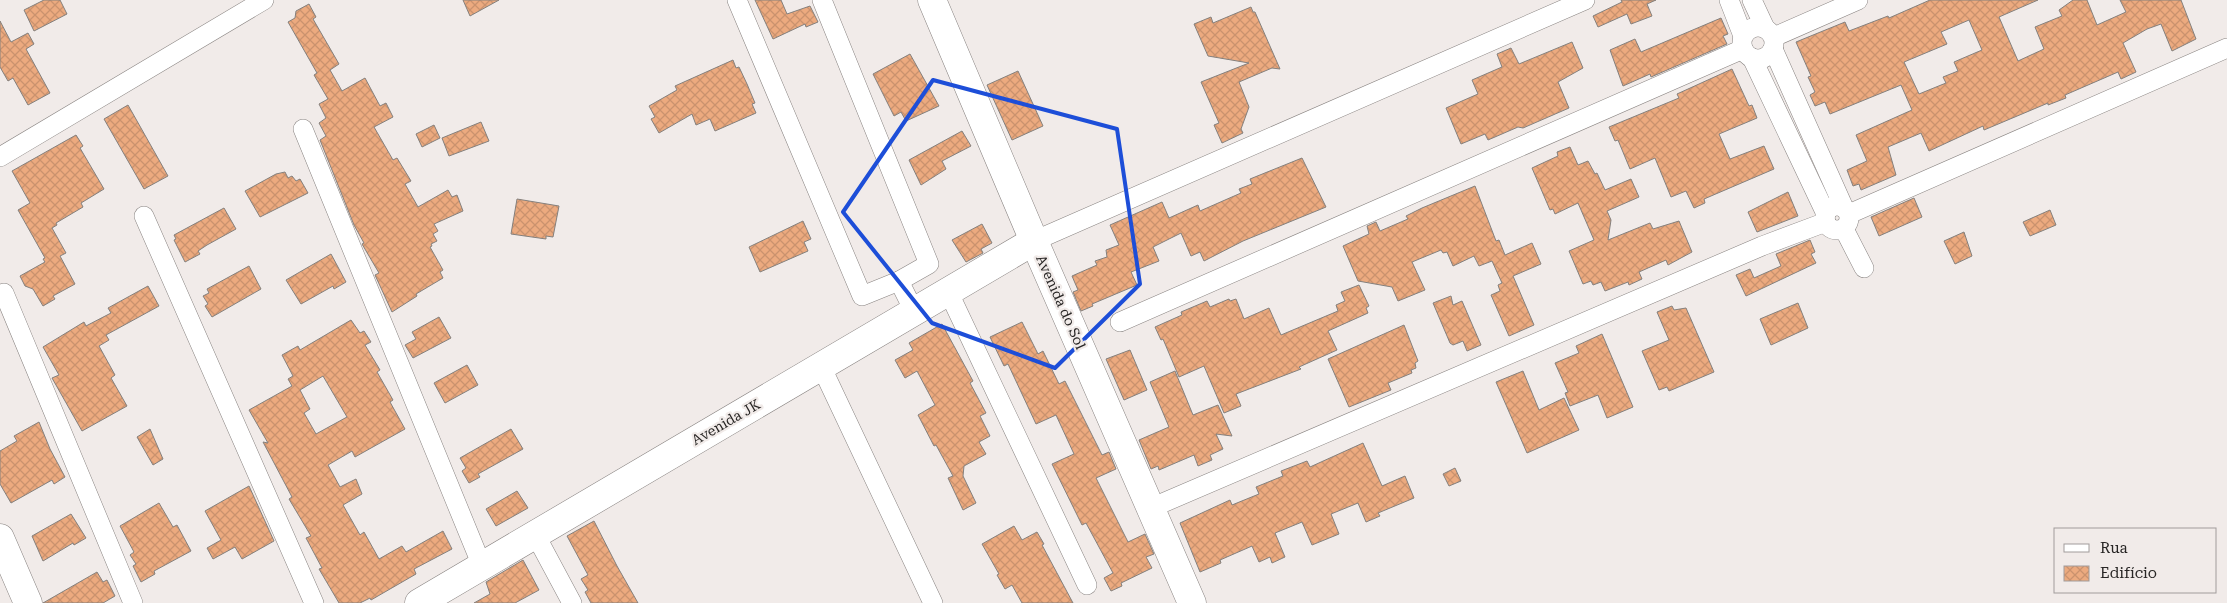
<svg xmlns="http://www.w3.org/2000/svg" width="2227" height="603" font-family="'Roboto Serif',serif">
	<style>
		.building { fill: url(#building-cross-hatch); stroke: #84807d; fill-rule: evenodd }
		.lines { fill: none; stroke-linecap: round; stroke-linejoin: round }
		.street-casing { stroke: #898482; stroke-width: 20 }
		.secondary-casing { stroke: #898482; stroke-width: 29 }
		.street { stroke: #fff; stroke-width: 19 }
		.secondary { stroke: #fff; stroke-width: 28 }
		.marked { fill: none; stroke: #1d4ed8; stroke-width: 4; stroke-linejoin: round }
		.labels { text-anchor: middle; stroke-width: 4.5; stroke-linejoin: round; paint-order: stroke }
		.street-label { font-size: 14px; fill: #282625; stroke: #f1ebe9 }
	</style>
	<defs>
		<pattern id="building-cross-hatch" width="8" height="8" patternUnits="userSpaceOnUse" patternTransform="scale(1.25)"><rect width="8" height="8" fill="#ecaa7f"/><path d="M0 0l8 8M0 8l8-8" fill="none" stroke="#ca926e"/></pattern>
	</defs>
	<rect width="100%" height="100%" fill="#f1ebe9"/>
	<g class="building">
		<path d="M44,0H60L67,14L34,31L24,10Z"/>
		<path d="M463,0H499L470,16Z"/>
		<path d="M755,0H781L787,14L810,6L818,22L806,27L805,24L773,39Z"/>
		<path d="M1621,0H1656L1647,4L1652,16L1631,24L1627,14L1598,27L1593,16L1622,2Z"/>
		<path d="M1930,0H2038L1999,17L2018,61L2044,49L2035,27L2062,16L2059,10L2073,0H2087L2097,25L2126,12L2120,0H2181L2196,39L2172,51L2161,24L2147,29L2123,43L2136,72L2121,79L2118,72L2065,95L2066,98L2048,105V103L1984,130L1983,126L1929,151L1921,133L1888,147L1896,175L1861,190L1859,184L1853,186L1847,170L1867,161L1856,135L1912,110L1901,85L1830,114L1825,102L1815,106L1810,95L1815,92L1808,77L1811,76L1796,42L1845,22L1849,31L1888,16L1889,18ZM1969,20L1982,50L1954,62L1958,71L1943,77L1946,83L1919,94L1904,62L1947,44L1941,32Z"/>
		<path d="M309,4L316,17L313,19L339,64L330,70L342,91L365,78L380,106L386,103L393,117L374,127L393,160L397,158L411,181L405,184L418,207L448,190L452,197L457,195L463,211L434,224L438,231L433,234L437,241L431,244L432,246L430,247L443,270L440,272L443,278L416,294L417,296L392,312L375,275L379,273L362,244L364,243L354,225L320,140L326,136L319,123L326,118L319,104L328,99L314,75L317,73L288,22L295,18L296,11Z"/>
		<path d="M1251,7L1253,12H1255L1280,69L1272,68L1239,82L1249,107L1241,129L1243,133L1222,143L1214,125L1219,123L1201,82L1249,63L1208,56L1194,24L1211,17L1213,23Z"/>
		<path d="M1721,18L1728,34L1723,36L1727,44L1651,77L1650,74L1623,86L1610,50L1635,39L1641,52Z"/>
		<path d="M0,21L11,42L28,33L34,44L26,49L50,93L28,105L13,78L8,81L0,67Z"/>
		<path d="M1572,42L1583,68L1558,82L1569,108L1523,128L1518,127L1488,140L1485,134L1461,144L1446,108L1478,94L1472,80L1502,67L1497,54L1511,48L1519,64Z"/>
		<path d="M910,54L939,106L906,121L901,112L894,116L873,74Z"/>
		<path d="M733,60L736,68L739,67L747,84L755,103L752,104L756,113L715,131L710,119L696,125L692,114L659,133L651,119L655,117L649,106L677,90L675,86Z"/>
		<path d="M1732,69L1749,106L1752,105L1757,118L1719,134L1730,159L1764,146L1774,169L1704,199L1705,203L1694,208L1686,191L1671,197L1655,158L1630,169L1618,140L1615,141L1609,127L1679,98L1677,94Z"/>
		<path d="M1018,71L1043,126L1012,140L987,85Z"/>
		<path d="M128,105L168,176L144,189L104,119Z"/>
		<path d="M481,122L489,141L449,156L442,138Z"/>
		<path d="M434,125L440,138L422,147L416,134Z"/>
		<path d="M962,131L971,146L942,161L946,169L921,185L909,160Z"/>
		<path d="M76,135L83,146L80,148L104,189L81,203L83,207L56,223L57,225L52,228L66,253L60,256L75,284L53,296L55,299L43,306L33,289L25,286L20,276L45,262L43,259L45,258L18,210L30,203L12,171Z"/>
		<path d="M1570,147L1578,165L1588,161L1595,174L1597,173L1605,190L1631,179L1639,197L1607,211L1611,220L1608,240L1650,223L1653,229L1679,221L1692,252L1668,265L1666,260L1639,272L1642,279L1629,285L1628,282L1605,291L1601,282L1593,285L1591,281L1583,284L1569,251L1594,240L1578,203L1555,214L1553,209L1550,210L1532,168L1558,156L1557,152Z"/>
		<path d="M1302,158L1326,207L1243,241L1204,261L1200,252L1191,256L1181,233L1153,247L1159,261L1131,272L1137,285L1092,304L1093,306L1081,311L1073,292L1078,290L1072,276L1097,265L1095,261L1107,257L1106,250L1119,245L1110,225L1162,202L1169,218L1198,205L1200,211L1241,193L1239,189L1252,184L1250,179Z"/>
		<path d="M285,172L288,178L292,176L296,181L300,179L308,193L260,217L245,191L276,174Z"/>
		<path d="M1475,186L1496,241L1499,240L1505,255L1532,243L1541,264L1513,276L1534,325L1509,336L1491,295L1500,291L1498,285L1502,283L1492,261L1479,266L1474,256L1453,266L1447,252L1443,253L1441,250L1412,262L1425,290L1398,301L1392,287L1358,281L1343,246L1369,234L1367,226L1376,222L1380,231L1408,219L1406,216L1422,208Z"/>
		<path d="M1788,192L1798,216L1757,232L1748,212Z"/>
		<path d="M1914,198L1922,217L1879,236L1871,217Z"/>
		<path d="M517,199L559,206L553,237L546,236V239L511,234Z"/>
		<path d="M224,208L236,229L207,245L198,251L200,254L185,262L174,240L176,239L174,235Z"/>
		<path d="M2050,210L2056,225L2030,236L2023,222Z"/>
		<path d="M803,221L811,239L804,242L808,251L760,272L749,247Z"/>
		<path d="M982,224L992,243L981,249L983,253L966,262L952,240Z"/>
		<path d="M1964,232L1972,256L1955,264L1944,241Z"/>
		<path d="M1810,240L1815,252L1811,254L1816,263L1746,296L1736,275L1750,269L1754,278L1781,266L1776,254Z"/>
		<path d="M331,254L346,282L334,289L333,286L301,304L286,280Z"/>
		<path d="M249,266L261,289L212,317L205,306L208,304L203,296L209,293L207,289Z"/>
		<path d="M1359,285L1369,306L1366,308L1368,313L1328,331L1337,350L1299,367L1301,369L1236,394L1241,406L1224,413L1204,366L1179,377L1163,339L1161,340L1155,327L1182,315L1181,312L1207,301L1210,307L1229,299L1230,301L1236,299L1244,319L1269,308L1281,335L1338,311L1336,305L1345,301L1341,292Z"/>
		<path d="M148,286L159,306L106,335L109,340L99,346L115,375L111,378L127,406L82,431L52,378L59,375L43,347L84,322L86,326L111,313L108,308Z"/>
		<path d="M1451,296L1453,305L1462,301L1481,345L1467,351L1463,341L1453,345L1450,343L1433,303Z"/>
		<path d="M1798,303L1808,328L1771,345L1760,319Z"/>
		<path d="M1672,306L1674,310L1686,308L1714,372L1669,391L1667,387L1659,390L1642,351L1669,340L1657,312Z"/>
		<path d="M439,317L451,338L413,358L405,345L416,339L412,332Z"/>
		<path d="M351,320L360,333L364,331L371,342L365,345L380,370L377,372L393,400L390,402L405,429L355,457L352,451L328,465L340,487L356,479L362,494L343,505L360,535L364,532L379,559L402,546L406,552L443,531L452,549L414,569L416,574L371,600L370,598L360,603H339L319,569L322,568L306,538L311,536L289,499L292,497L263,442L268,443L249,410L292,386L288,379L293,376L282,355L298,346L300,350ZM323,376L347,417L316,434L304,413L310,409L300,390Z"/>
		<path d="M1022,322L1038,354L1043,351L1059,384L1065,381L1102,455L1109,452L1116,469L1096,478L1128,542L1145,534L1154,554L1146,557L1152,568L1121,583L1122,586L1111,591L1104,578L1113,573L1086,523L1082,525L1052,464L1074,454L1056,415L1036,424L1008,364L1004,366L990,337Z"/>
		<path d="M942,324L973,381L970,383L986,413L980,416L990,436L979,442L986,454L964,466L963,476L976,503L963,510L948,478L953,476L936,445L934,446L918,415L935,405L917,371L905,378L895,360L913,350L909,343Z"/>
		<path d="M1404,325L1418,361L1415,363L1416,368L1411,370L1412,373L1388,383L1391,390L1349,407L1328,359Z"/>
		<path d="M1602,334L1633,407L1607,418L1598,395L1570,406L1565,393L1568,392L1555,363L1579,353L1576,346Z"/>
		<path d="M1130,350L1147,390L1124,400L1106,359Z"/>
		<path d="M467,365L478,385L445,403L434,383Z"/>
		<path d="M1175,371L1193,415L1218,405L1232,436L1216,434L1223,449L1210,455L1212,460L1198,466L1194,455L1159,470L1158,466L1151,469L1139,440L1169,427L1150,382Z"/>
		<path d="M1523,371L1539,410L1564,398L1579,430L1527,453L1496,382Z"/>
		<path d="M39,422L50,449L65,477L54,484L52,480L11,503L0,484V451L17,441L14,436Z"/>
		<path d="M150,429L163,459L153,465L137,437Z"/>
		<path d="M511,429L523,449L478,474L480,477L469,483L462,471L466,468L460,458Z"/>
		<path d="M1363,443L1382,486L1405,476L1414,498L1378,513L1380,516L1366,522L1358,503L1331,514L1339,534L1312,545L1302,522L1275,533L1285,557L1272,563L1270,557L1259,562L1252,546L1220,560L1221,563L1200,572L1180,523L1230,500L1232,505L1259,494L1256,487L1283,476L1281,471L1307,461L1310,467Z"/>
		<path d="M1455,468L1461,481L1449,486L1443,474Z"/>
		<path d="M249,486L274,541L242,559L235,547L213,559L207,548L221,540L205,511Z"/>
		<path d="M517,491L528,508L496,526L486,509Z"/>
		<path d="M159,503L173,527L177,525L191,551L154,571L155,574L141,582L133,566L136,564L130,555L134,552L120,526Z"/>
		<path d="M71,514L86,538L74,545L73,543L43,561L32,536Z"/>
		<path d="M594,521L617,566L638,603H591L585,592L588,590L581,579L588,575L567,536Z"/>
		<path d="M1014,526L1022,540L1037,532L1044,544L1042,545L1073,603H1022L1012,585L1005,589L997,575L999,574L982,544Z"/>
		<path d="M523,560L539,590L515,603H474L490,594L486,582Z"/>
		<path d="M97,572L103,582L107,580L115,596L103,603H43Z"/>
	</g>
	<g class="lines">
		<defs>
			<g id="street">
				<path d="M737,0L862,296L899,281L929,264L822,0"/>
				<path d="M1729,0L1743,36"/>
				<path d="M1752,0L1765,28"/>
				<circle cx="1758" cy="43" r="16"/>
				<path d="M1774,37L1858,0"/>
				<path d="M1773,49L1844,208"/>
				<path d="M1752,58L1826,214"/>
				<path d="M303,129L482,566"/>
				<path d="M0,157L264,0"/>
				<circle cx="1837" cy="218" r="12"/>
				<path d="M1849,214L2227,48"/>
				<path d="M144,216L314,603"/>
				<path d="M1844,229L1864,268"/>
				<path d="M1034,241L1585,0"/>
				<path d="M899,281L914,311"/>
				<path d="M948,291L1087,585"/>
				<path d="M4,293L133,603"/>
				<path d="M1120,322L1743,49"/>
				<path d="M821,366L933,603"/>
				<path d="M1151,508L1762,246L1826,222"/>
				<path d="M535,534L572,603"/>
			</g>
			<g id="secondary">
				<path d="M932,0L1034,241L1192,603"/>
				<path d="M0,538L28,603"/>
				<path d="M419,603L1034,241"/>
			</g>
		</defs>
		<use href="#street" class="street-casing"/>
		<use href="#secondary" class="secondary-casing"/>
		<use href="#street" class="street"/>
		<use href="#secondary" class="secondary"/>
	</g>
	<path class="marked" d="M933,80L1117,129L1140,284L1055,368L932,323L843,212Z"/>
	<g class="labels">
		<g class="street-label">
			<text transform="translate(1061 302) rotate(66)" y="5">Avenida do Sol</text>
			<text transform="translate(726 422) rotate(-30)" y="5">Avenida JK</text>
		</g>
	</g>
	<rect x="2054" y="528" width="162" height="65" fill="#f1ebe9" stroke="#a19c9b"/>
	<rect x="2064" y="544" width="25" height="8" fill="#ffffff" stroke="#a19c9b"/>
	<text x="2100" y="553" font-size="15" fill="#282625">Rua</text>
	<rect x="2064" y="566" width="25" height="15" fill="url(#building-cross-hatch)" stroke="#a19c9b"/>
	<text x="2100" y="578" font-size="15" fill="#282625">Edifício</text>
</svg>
